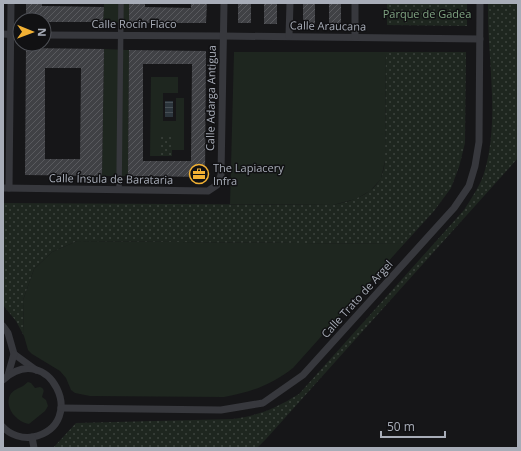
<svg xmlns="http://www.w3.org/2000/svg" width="521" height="451" font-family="'Open Sans',sans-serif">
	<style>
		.grass { fill: #1e261f }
		.park { fill: url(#park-dots) }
		.water { fill: url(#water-rules) }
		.building { fill: url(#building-hatch); fill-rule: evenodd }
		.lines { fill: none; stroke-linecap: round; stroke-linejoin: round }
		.pedestrian { stroke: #37383d; stroke-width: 5.5 }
		.minor { stroke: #37383d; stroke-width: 7 }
		.labels { text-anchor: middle; stroke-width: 3; stroke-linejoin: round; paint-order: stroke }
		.park-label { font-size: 11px; fill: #7fa381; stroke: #111113 }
		.street-label { font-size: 11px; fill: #a8adb8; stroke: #111113 }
		.poi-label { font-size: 11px; fill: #a8adb8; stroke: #111113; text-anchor: start }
	</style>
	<defs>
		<pattern id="park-dots" width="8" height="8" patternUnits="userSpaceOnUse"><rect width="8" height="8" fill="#1e261f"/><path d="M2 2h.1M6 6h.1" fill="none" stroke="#3c433d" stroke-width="1.8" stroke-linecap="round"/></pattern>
		<pattern id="water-rules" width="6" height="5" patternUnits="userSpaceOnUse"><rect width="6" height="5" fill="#2c353c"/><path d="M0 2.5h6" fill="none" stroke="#485056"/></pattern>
		<pattern id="building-hatch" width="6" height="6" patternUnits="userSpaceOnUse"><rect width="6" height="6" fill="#404145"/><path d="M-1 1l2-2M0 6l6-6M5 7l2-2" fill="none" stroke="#595a5e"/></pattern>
	</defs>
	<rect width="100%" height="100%" fill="#161618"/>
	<g class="grass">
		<path d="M104,3H129V23L103,22Z"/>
		<path d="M104,49L129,50L128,176H102Z"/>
		<path d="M234,52H386L385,161L381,179L370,191L356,199L333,205L230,204Z"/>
		<path d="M151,77H178V93H163V121H176V98H184V150H172V138H159V156H150Z"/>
		<path d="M77,241L404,244L293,368C271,385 252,392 224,397L90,396L75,393L71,390L66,378L60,371L32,354L28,350L24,336L23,300L34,269L52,252Z"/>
		<path d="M28,382L31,383L35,388L40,387C46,389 43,393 42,397L46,400L48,406L45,411L29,424C17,422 4,408 10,395C14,389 18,389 23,386C25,385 26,383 28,382Z"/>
	</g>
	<g class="park">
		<path d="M387,3H467V26L387,25Z"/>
		<path d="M488,3H518V158L266,439L257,448H53L76,423L233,419C261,415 276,408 299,394L464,210C472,197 481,185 485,170C500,117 487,57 488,3Z"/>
		<path d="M386,52H466L465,143L459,167L451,188L434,211L404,244L77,241L52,252L34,269L23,300L24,336L16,321L3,305V203L333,205C352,201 369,196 380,180C383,175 384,167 385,161Z"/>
		<rect x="159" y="137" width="13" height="19"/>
	</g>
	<rect class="water" x="165" y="101" width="8" height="16"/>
	<g class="building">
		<path d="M26,3H42V6L104,7L103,22H44V20H26Z"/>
		<path d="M129,3H145V7L191,8V3H207L206,23H129Z"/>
		<rect x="238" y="3" width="13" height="20"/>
		<rect x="264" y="3" width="13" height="21"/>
		<rect x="303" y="3" width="12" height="21"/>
		<path d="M329,3H341V25L329,24Z"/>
		<path d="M26,48L104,49L102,176L25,175ZM45,68H81L80,159H45Z"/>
		<path d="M129,50L206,51L205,177L128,176ZM143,64H192L191,161H143Z"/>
	</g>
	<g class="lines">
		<path class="pedestrian" d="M119,189L121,3"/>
		<g class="minor">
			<path d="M3,34L20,35"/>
			<path d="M44,35L223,36L480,39"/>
			<path d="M289,36L290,3"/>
			<path d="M355,37V3"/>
			<path d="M3,188L208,191L217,185L221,175L224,3"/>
			<path d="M9,188L11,3"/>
			<path d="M3,326L8,333L14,354L36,370"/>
			<path d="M8,375L14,354"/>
			<path d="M3,380C48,338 91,424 33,437C23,439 10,435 3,427"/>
			<path d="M61,408L221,410L263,403L303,375L454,208L469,186L475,166L479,142L480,3"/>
			<path d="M32,437L34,448"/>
		</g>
	</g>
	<defs>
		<symbol id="office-ring" viewBox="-11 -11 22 22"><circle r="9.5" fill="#111113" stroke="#f2b134" stroke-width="1.5"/><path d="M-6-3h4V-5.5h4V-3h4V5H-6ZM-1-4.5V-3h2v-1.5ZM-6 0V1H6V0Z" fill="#f2b134"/></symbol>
	</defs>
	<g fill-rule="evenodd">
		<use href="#office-ring" x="188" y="163" width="22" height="22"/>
	</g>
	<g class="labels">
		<g class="park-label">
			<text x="427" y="18">Parque de Gadea</text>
		</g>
		<g class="street-label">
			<text x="134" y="28">Calle Rocín Flaco</text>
			<text transform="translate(328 26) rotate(1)" y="4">Calle Araucana</text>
			<text transform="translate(211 98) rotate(-89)" y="4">Calle Adarga Antigua</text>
			<text transform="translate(111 179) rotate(1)" y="4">Calle Ínsula de Barataria</text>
			<text transform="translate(357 299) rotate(-48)" y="4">Calle Trato de Argel</text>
		</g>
		<g class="poi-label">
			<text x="213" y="172">The Lapiacery<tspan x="213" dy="13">Infra</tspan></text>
		</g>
	</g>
	<rect width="521" height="451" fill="none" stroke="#a8adb8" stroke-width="8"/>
	<g transform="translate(32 32) rotate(91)"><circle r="19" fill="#111113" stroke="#4d4f55"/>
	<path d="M0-3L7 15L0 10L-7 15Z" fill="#f2b134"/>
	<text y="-6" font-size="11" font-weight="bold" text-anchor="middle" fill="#a8adb8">N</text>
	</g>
	<path d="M381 431v6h64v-6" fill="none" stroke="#a8adb8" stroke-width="2"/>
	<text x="387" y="431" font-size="12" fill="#a8adb8" stroke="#111113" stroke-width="3" paint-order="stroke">50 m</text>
</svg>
